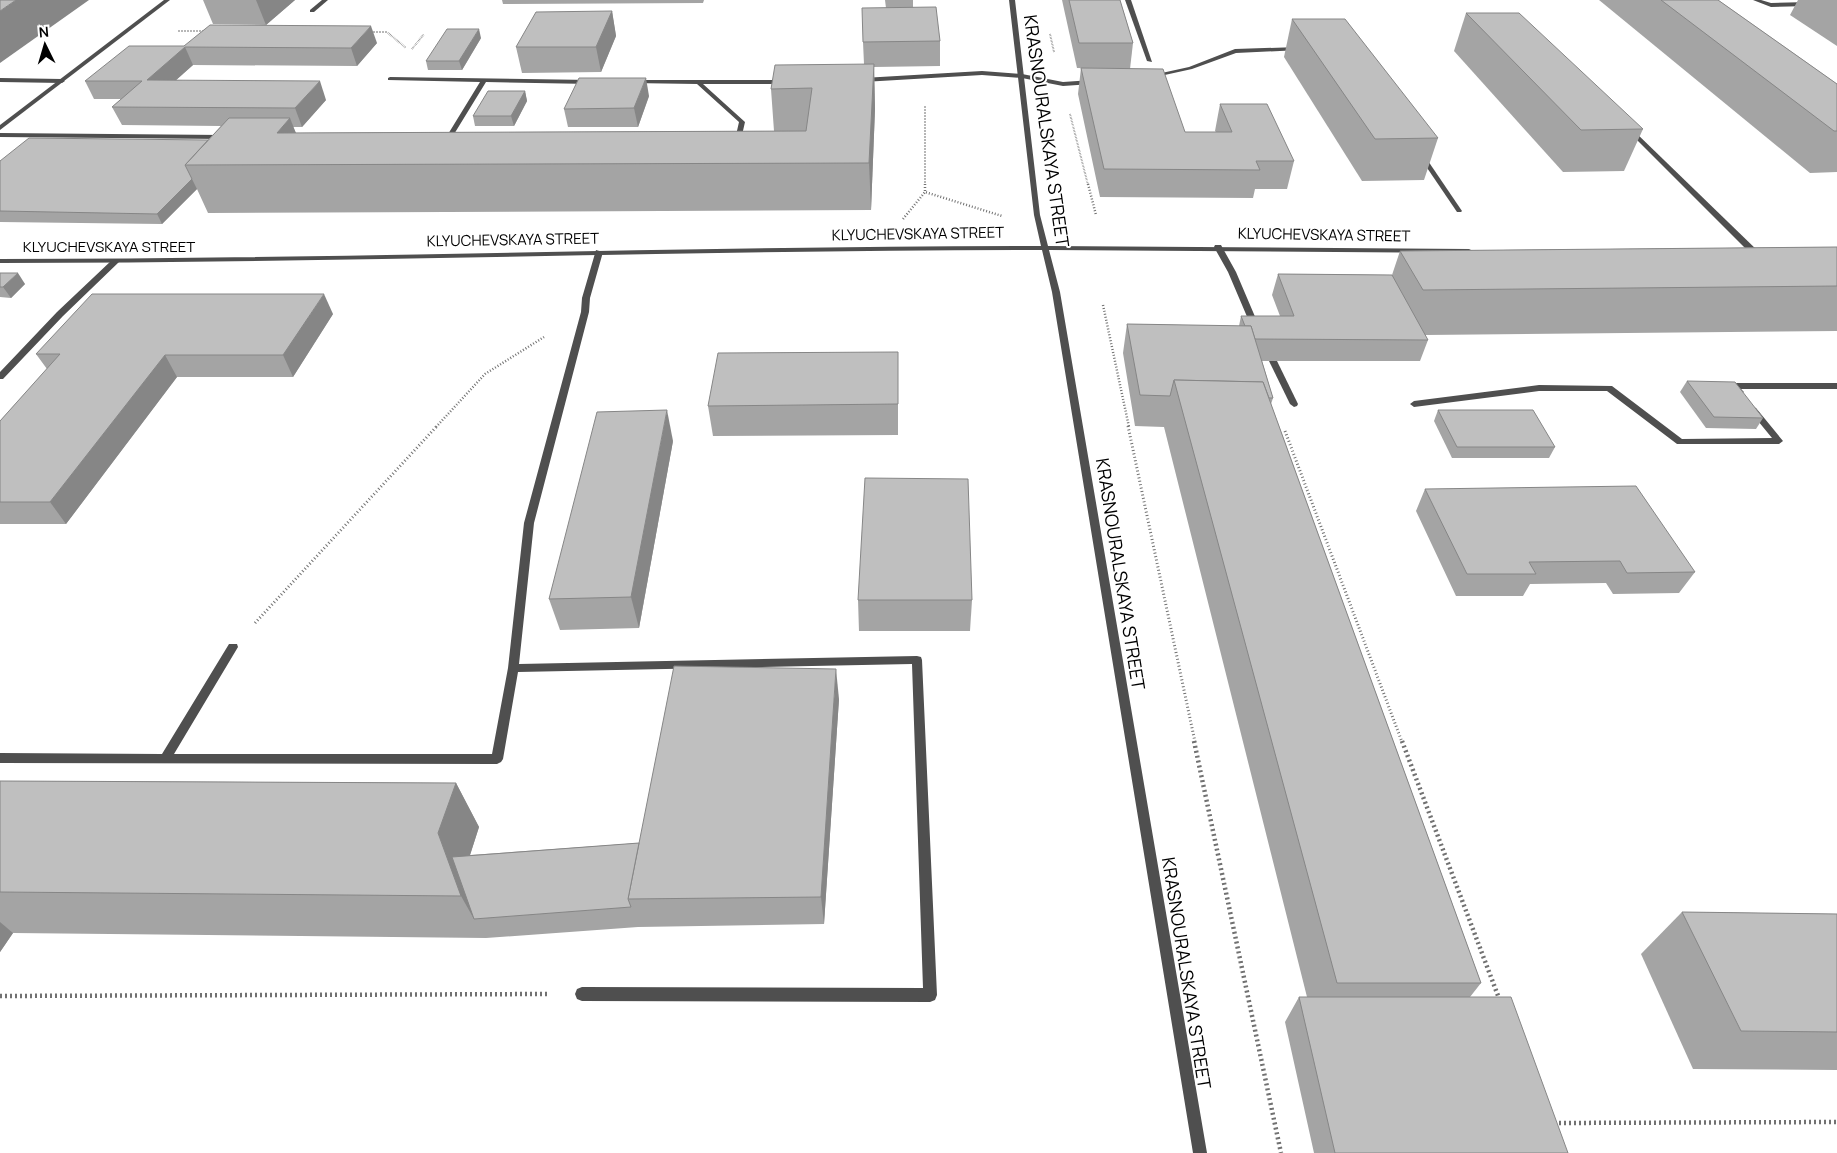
<svg xmlns="http://www.w3.org/2000/svg" width="1837" height="1153" font-family="Manrope,sans-serif">
	<style>
		.lines { fill: none; stroke-linecap: round; stroke-linejoin: round }
		.path-far3 { stroke: #717171; stroke-width: 2; stroke-dasharray: 0.5 1; stroke-linecap: butt }
		.path-far2 { stroke: #717171; stroke-width: 2.5; stroke-dasharray: 1 2; stroke-linecap: butt }
		.path-far1 { stroke: #717171; stroke-width: 3; stroke-dasharray: 1 2.5; stroke-linecap: butt }
		.path { stroke: #717171; stroke-width: 4.5; stroke-dasharray: 2 3; stroke-linecap: butt }
		.service { fill: #4f4f4f; fill-rule: evenodd }
		.minor { fill: #4f4f4f; fill-rule: evenodd }
		.tertiary { fill: #4f4f4f; fill-rule: evenodd }
		.wall { fill: #a4a4a4 }
		.shaded-wall { fill: #868686 }
		.building { fill: #bfbfbf; stroke: #868686 }
		.labels { text-anchor: middle; stroke-width: 4; stroke-linejoin: round; paint-order: stroke }
		.far-street-label { font-size: 15px; fill: #000; stroke: #fff }
		.street-label { font-size: 18px; fill: #000; stroke: #fff }
	</style>
	<rect width="100%" height="100%" fill="#fff"/>
	<g class="lines">
		<g class="path-far3">
			<path d="M178,31H206"/>
			<path d="M370,32H387L406,48"/>
			<path d="M1050,34L1054,52"/>
			<path d="M412,49L424,34"/>
			<path d="M925,106V185"/>
			<path d="M1070,114L1088,185"/>
		</g>
		<g class="path-far2">
			<path d="M925,184V192L1002,216"/>
			<path d="M1088,184L1096,215"/>
			<path d="M903,219L925,192"/>
			<path d="M1103,305L1129,427"/>
			<path d="M436,427L485,374L544,337"/>
		</g>
		<g class="path-far1">
			<path d="M1128,426L1195,742"/>
			<path d="M1285,431L1402,742"/>
			<path d="M255,623L437,426"/>
		</g>
		<g class="path">
			<path d="M1194,741L1281,1153"/>
			<path d="M1402,741L1500,1001"/>
			<path d="M0,996L549,994"/>
			<path d="M1554,1123L1837,1122"/>
		</g>
		<g class="service">
			<path d="M322,0H328L314,12H310V10Z"/>
			<path d="M1125,0H1131L1152,62L1147,61Z"/>
			<path d="M1753,0H1761L1771,3L1809,2L1812,4L1809,6L1771,7Z"/>
			<path d="M1298,47L1300,48V50L1236,53L1192,69L1151,78L1148,76L1189,67L1235,49Z"/>
			<path d="M982,71L1022,74L1063,82L1092,80L1095,82L1092,84L1063,86L1022,78L982,75L863,82L860,80L863,78Z"/>
			<path d="M390,77L591,80L594,82L591,84L486,82L448,144L445,146L442,144L480,82L388,80V78Z"/>
			<path d="M0,78L62,79L65,81L62,83L0,82Z"/>
			<path d="M633,80H786L789,82L786,84H703L745,122L740,144L737,146L734,144L739,122L697,84L631,83L630,82Z"/>
			<path d="M1629,130H1633L1759,252V256H1753L1629,132Z"/>
			<path d="M0,133L223,135L226,137L223,139L0,137Z"/>
			<path d="M1420,155H1424L1462,211L1461,212H1457L1419,156Z"/>
			<path d="M1215,245H1221L1236,272L1259,326L1258,328H1252L1251,326L1228,272L1214,247Z"/>
			<path d="M596,250L603,252L590,298L589,312L534,523L519,664L917,656L921,657L922,660L937,995L935,1000L930,1002L582,1001L577,999L575,994L577,989L582,987L923,988L912,664L518,672L503,759L501,762L497,764L0,763V753L162,754L229,644H237L238,647L174,754H492L508,668L524,523L581,312L582,298Z"/>
			<path d="M112,260H115L119,262L63,316L3,379H0V372L57,312Z"/>
			<path d="M1270,359H1273L1277,361L1298,404L1297,406L1294,407L1290,404L1269,361Z"/>
			<path d="M1734,383H1837V389H1741L1744,392L1740,395L1737,394L1730,386Z"/>
			<path d="M1539,385L1612,386L1682,439L1772,438L1749,410L1753,407L1756,408L1783,441L1779,444H1677L1607,391H1539L1414,407L1410,404L1414,401Z"/>
		</g>
		<path class="minor" d="M1009,0H1015L1040,215L1048,246L1469,249L1473,251L1469,253L1049,250L1060,292L1207,1153H1193L1052,292L1042,250C695,250 347,263 0,263V259C347,259 694,246 1041,246L1034,215Z"/>
		<path class="tertiary" d="M164,0H170L0,130V125Z"/>
	</g>
	<g class="wall">
		<path d="M203,0H295L266,25L213,24Z"/>
		<path d="M502,0H704L703,3L503,4Z"/>
		<path d="M885,0H913V7L940,41V66L874,67L875,109L871,210L208,213L197,189L162,224L0,222V161L208,140L221,126L122,125L112,107L121,99H94L85,81L184,46L377,43L357,66L193,65L176,80L326,100L302,127H293L296,133L774,131L771,89L864,64L863,42L886,8Z"/>
		<path d="M1062,0H1120L1133,43L1130,69L1077,68Z"/>
		<path d="M1599,0H1718L1837,84V172L1810,173Z"/>
		<path d="M1798,0H1837V46L1790,15Z"/>
		<path d="M612,11L616,36L601,72L522,73L516,47Z"/>
		<path d="M1466,13L1643,129L1624,171L1563,172L1454,51Z"/>
		<path d="M1292,19L1438,138L1424,180L1362,181L1284,57Z"/>
		<path d="M481,38L462,70H428L426,61Z"/>
		<path d="M1081,68L1185,132H1216L1215,131L1220,104L1294,161L1287,189H1255L1253,198L1100,197L1078,94Z"/>
		<path d="M525,91L527,101L514,126H475L473,116Z"/>
		<path d="M649,96L638,127H568L564,109Z"/>
		<path d="M1837,247V331L1425,335L1428,340L1420,361H1262L1273,398L1271,404L1481,983L1470,997L1568,1153H1314L1285,1022L1299,997H1307L1164,427L1135,426L1123,353L1127,324L1239,326L1241,316H1280L1272,295L1278,274L1392,275L1400,251Z"/>
		<path d="M0,273L25,284L11,298L0,297Z"/>
		<path d="M333,314L293,377H177L66,524H0V421L47,369L36,354Z"/>
		<path d="M898,352V435L713,436L708,406Z"/>
		<path d="M1687,381L1763,418L1756,429L1706,428L1680,392Z"/>
		<path d="M1438,410L1555,447L1549,458H1452L1434,421Z"/>
		<path d="M673,441L639,628L560,630L549,599Z"/>
		<path d="M1425,489L1695,572L1679,593L1613,594L1606,583L1530,584L1523,596H1456L1416,511Z"/>
		<path d="M858,600H972L970,631H859Z"/>
		<path d="M839,699L824,924L638,927L486,938L13,933L0,952V781L456,783L479,827L470,855L639,843Z"/>
		<path d="M1682,912L1837,914V1070L1693,1069L1641,954Z"/>
	</g>
	<g class="shaded-wall">
		<path d="M16,0H89L0,63V11Z"/>
		<path d="M256,0H295L266,25Z"/>
		<path d="M612,11L616,36L601,72L596,47Z"/>
		<path d="M371,26L377,43L357,66L351,48Z"/>
		<path d="M479,29L481,38L462,70L459,61Z"/>
		<path d="M185,47L193,65L156,98L147,80Z"/>
		<path d="M874,64L875,109L871,210L869,163Z"/>
		<path d="M646,78L649,96L638,127L634,108Z"/>
		<path d="M320,81L326,100L302,127L295,108Z"/>
		<path d="M525,91L527,101L514,126L511,116Z"/>
		<path d="M290,118L308,164L277,133Z"/>
		<path d="M192,179L197,189L162,224L157,214Z"/>
		<path d="M18,273L25,284L11,298L3,287Z"/>
		<path d="M324,294L333,314L293,377L283,355Z"/>
		<path d="M165,355L177,377L66,524L50,502Z"/>
		<path d="M667,410L673,441L639,628L631,597Z"/>
		<path d="M836,669L839,699L824,924L821,897Z"/>
		<path d="M456,783L479,827L463,877L474,919L461,896L438,833Z"/>
		<path d="M0,922L13,933L0,952Z"/>
	</g>
	<g class="building">
		<path d="M0,0H16L0,11Z"/>
		<path d="M1069,0H1120L1133,43H1079Z"/>
		<path d="M1661,0H1718L1837,84V131H1834Z"/>
		<path d="M936,7L940,41L863,42L862,8Z"/>
		<path d="M612,11L596,47H516L536,12Z"/>
		<path d="M1466,13H1519L1643,129L1581,130Z"/>
		<path d="M1292,19H1345L1438,138L1375,139Z"/>
		<path d="M210,25L371,26L351,48L185,47L147,80L320,81L295,108L112,107L142,81H85L129,46H184Z"/>
		<path d="M447,29H479L459,61H426Z"/>
		<path d="M874,64L869,163L185,165L229,118H290L277,133L806,131L812,88L771,89L775,65Z"/>
		<path d="M1081,68L1163,69L1185,132H1232L1220,104H1267L1294,161H1256L1260,170L1104,169Z"/>
		<path d="M579,78H646L634,108L564,109Z"/>
		<path d="M488,91H525L511,116H473Z"/>
		<path d="M29,138L208,140L185,165L192,179L157,214L0,211V161Z"/>
		<path d="M1837,247V286L1423,290L1400,251Z"/>
		<path d="M0,273H18L3,287H0Z"/>
		<path d="M1278,274L1392,275L1428,340L1255,339L1251,326H1245L1241,316H1294Z"/>
		<path d="M92,294H324L283,355H165L50,502H0V421L60,354H36Z"/>
		<path d="M1127,324L1251,326L1273,398H1269L1263,382L1174,380L1170,396L1140,395Z"/>
		<path d="M898,352V404L708,406L718,353Z"/>
		<path d="M1174,380L1263,382L1481,983H1337Z"/>
		<path d="M1687,381L1735,382L1763,418L1714,417Z"/>
		<path d="M667,410L631,597L549,599L597,412Z"/>
		<path d="M1438,410H1533L1555,447H1457Z"/>
		<path d="M865,478L968,479L972,600H858Z"/>
		<path d="M1636,486L1695,572L1627,573L1620,561L1529,562L1536,574H1467L1425,489Z"/>
		<path d="M674,666L836,669L821,897L628,899Z"/>
		<path d="M0,781L456,783L438,833L461,896L0,892Z"/>
		<path d="M639,843L628,899L631,907L474,919L452,857Z"/>
		<path d="M1682,912L1837,914V1032L1741,1031Z"/>
		<path d="M1299,997H1511L1568,1153H1335Z"/>
	</g>
	<g class="labels">
		<g class="far-street-label">
			<text transform="translate(918 234) rotate(-1)" y="5">KLYUCHEVSKAYA STREET</text>
			<text transform="translate(1324 235) rotate(1)" y="5">KLYUCHEVSKAYA STREET</text>
			<text transform="translate(513 240) rotate(-1)" y="5">KLYUCHEVSKAYA STREET</text>
			<text x="109" y="252">KLYUCHEVSKAYA STREET</text>
		</g>
		<g class="street-label">
			<text transform="translate(1046 131) rotate(82)" y="6">KRASNOURALSKAYA STREET</text>
			<text transform="translate(1120 574) rotate(81)" y="6">KRASNOURALSKAYA STREET</text>
			<text transform="translate(1186 973) rotate(81)" y="6">KRASNOURALSKAYA STREET</text>
		</g>
	</g>
	<g transform="translate(45 45) rotate(355)" stroke="#ffffff" stroke-width="4" paint-order="stroke">
	<path d="M0-4L9 19L0 12L-9 19Z" fill="#000000"/>
	<text y="-8" font-size="14" font-weight="bold" text-anchor="middle" fill="#000000">N</text>
	</g>
</svg>
